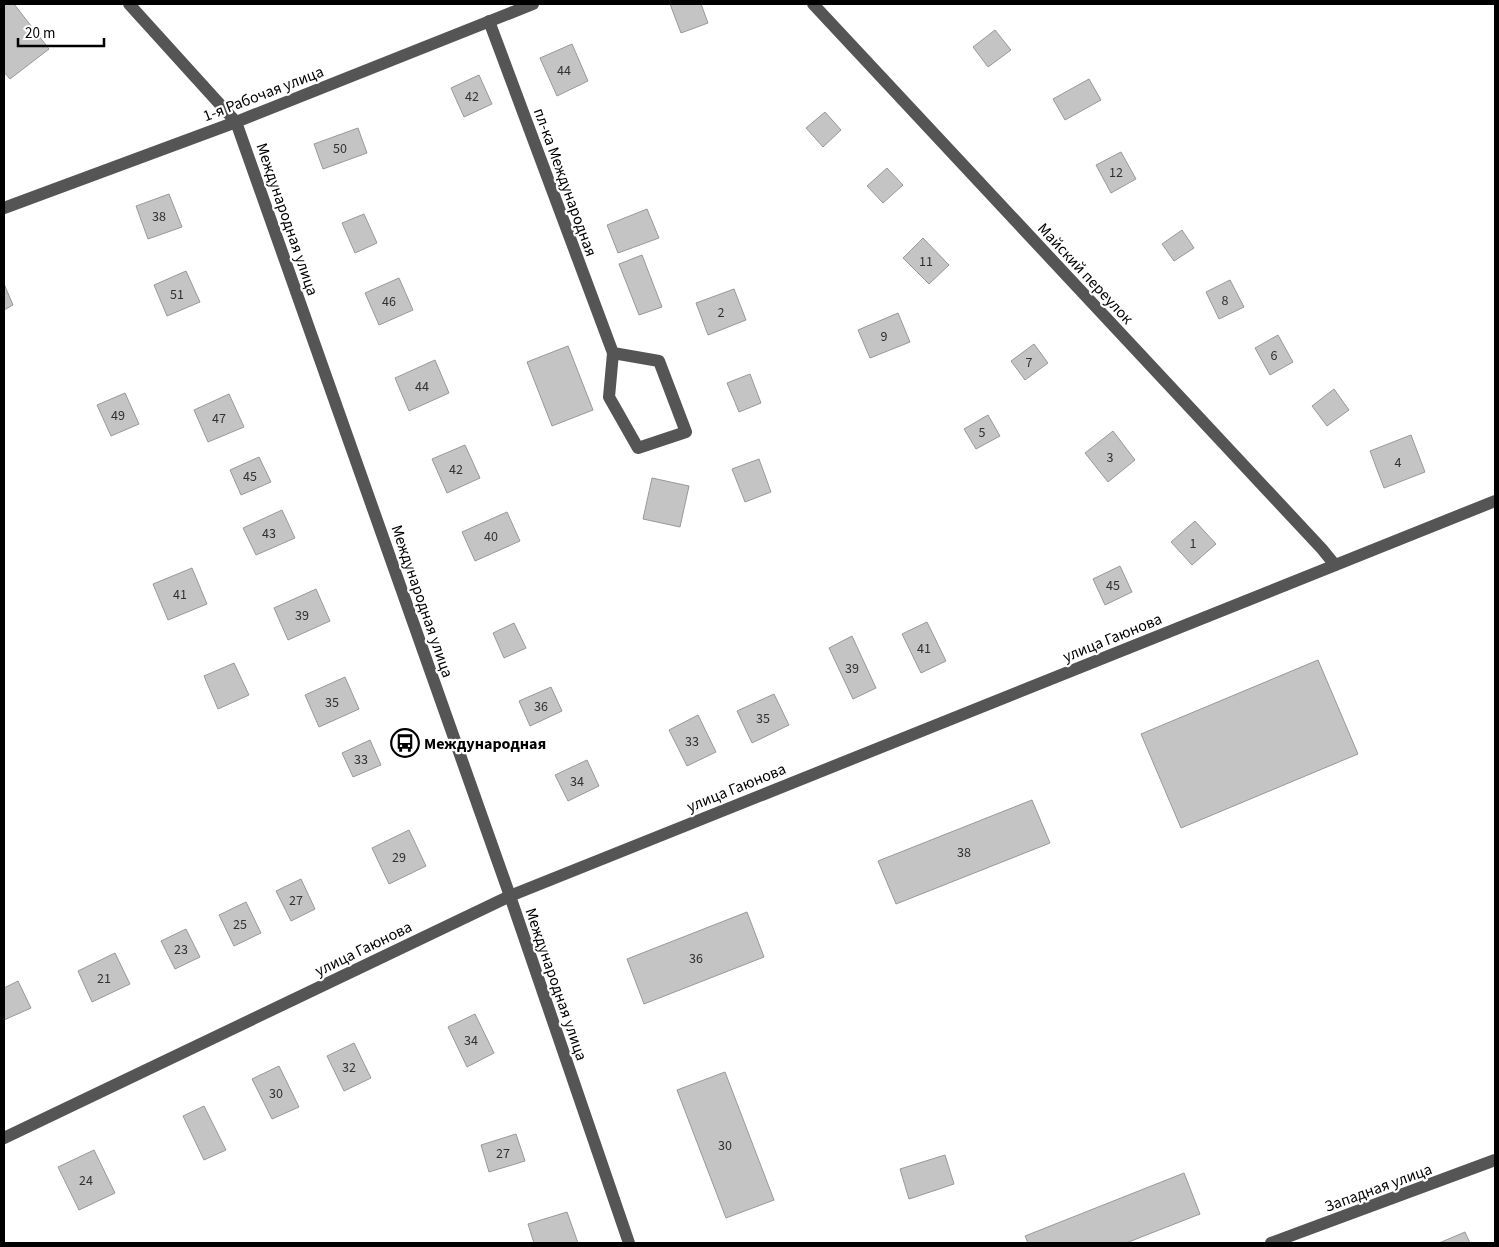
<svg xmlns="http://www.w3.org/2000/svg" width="1499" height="1247" font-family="'Source Sans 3',sans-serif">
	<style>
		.building { fill: #c4c4c4; stroke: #999 }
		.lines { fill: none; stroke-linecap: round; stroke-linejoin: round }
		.minor { stroke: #555; stroke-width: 12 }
		.labels { text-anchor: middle; stroke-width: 4.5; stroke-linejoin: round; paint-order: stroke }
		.number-label { font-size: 14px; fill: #313131 }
		.street-label { font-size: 16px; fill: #000; stroke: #fff }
		.poi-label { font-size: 16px; font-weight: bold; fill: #000; stroke: #fff; text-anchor: start }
	</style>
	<rect width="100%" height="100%" fill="#fff"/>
	<g class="building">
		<path d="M4,4H14L49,49L10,79L4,72Z"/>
		<path d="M670,4H701L708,23L681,33Z"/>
		<path d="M995,30L1011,50L988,67L973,47Z"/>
		<path d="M572,44L588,81L557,96L540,58Z"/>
		<path d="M479,75L492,104L464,117L451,88Z"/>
		<path d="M1089,79L1101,100L1065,120L1053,99Z"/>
		<path d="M825,112L841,130L823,147L806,128Z"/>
		<path d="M358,128L367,153L323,169L314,144Z"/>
		<path d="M1121,152L1136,179L1111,193L1096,165Z"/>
		<path d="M887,168L903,185L883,203L867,186Z"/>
		<path d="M169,194L182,227L148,239L136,206Z"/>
		<path d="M647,209L659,238L618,253L607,225Z"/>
		<path d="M364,214L377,243L355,253L342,223Z"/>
		<path d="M1182,230L1194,248L1174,261L1162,244Z"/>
		<path d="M923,238L949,265L929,284L903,258Z"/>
		<path d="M642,255L662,307L639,315L619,264Z"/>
		<path d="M186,271L200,302L167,316L154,285Z"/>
		<path d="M399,278L413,310L379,325L365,293Z"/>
		<path d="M1230,280L1244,307L1219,319L1206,292Z"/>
		<path d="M4,284L13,305L4,310Z"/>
		<path d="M734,289L746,320L708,335L696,303Z"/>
		<path d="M898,313L910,342L870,358L858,330Z"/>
		<path d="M1278,335L1293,362L1270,375L1255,348Z"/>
		<path d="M1034,344L1048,363L1025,380L1011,361Z"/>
		<path d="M568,346L593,410L552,426L527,362Z"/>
		<path d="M435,360L449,393L409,411L395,378Z"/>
		<path d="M750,374L761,403L739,412L727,383Z"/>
		<path d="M1334,389L1349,410L1327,426L1312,406Z"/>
		<path d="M125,393L139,424L111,436L97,405Z"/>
		<path d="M229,394L244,427L208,442L194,410Z"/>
		<path d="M988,415L1000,436L976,449L964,429Z"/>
		<path d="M1113,431L1135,460L1108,482L1085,453Z"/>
		<path d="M1411,435L1425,472L1384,488L1370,451Z"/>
		<path d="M465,445L480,478L447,493L432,459Z"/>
		<path d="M259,457L271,482L241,495L230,470Z"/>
		<path d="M759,459L771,492L745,502L732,469Z"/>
		<path d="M652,478L689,486L680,527L643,519Z"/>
		<path d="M282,510L295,538L256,555L243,528Z"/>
		<path d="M507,512L520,541L475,561L462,532Z"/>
		<path d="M1195,521L1216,544L1192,565L1171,542Z"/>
		<path d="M1120,566L1132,592L1105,605L1093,579Z"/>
		<path d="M192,568L207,604L168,620L153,584Z"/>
		<path d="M316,589L330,621L288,640L274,608Z"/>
		<path d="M927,622L946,661L921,673L902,634Z"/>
		<path d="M514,623L526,648L504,658L493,633Z"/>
		<path d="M852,636L876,688L853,699L829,648Z"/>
		<path d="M1318,660L1358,754L1181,828L1141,734Z"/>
		<path d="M234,663L249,695L218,709L204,676Z"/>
		<path d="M345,677L359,709L319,727L305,695Z"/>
		<path d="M551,687L562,711L530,726L519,701Z"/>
		<path d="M774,694L789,725L752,743L737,711Z"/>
		<path d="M698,715L716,752L687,766L669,730Z"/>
		<path d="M370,740L381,765L353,777L342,753Z"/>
		<path d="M587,760L599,786L568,801L555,775Z"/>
		<path d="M1032,800L1050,843L896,904L878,861Z"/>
		<path d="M409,830L426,866L389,884L372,848Z"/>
		<path d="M301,879L315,909L291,921L276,891Z"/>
		<path d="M246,902L261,933L234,946L219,915Z"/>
		<path d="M747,912L764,957L644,1004L627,959Z"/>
		<path d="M186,929L200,957L175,969L161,941Z"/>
		<path d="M115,953L130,984L92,1002L78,971Z"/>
		<path d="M18,981L31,1008L4,1020V988Z"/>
		<path d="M475,1014L494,1053L467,1067L448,1027Z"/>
		<path d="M354,1043L371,1078L344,1091L327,1056Z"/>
		<path d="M279,1066L299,1107L272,1119L252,1079Z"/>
		<path d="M725,1072L774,1200L726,1218L677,1090Z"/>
		<path d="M204,1106L226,1150L204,1160L183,1116Z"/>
		<path d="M516,1134L525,1161L489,1172L481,1145Z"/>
		<path d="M94,1150L115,1193L79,1210L58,1167Z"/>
		<path d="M945,1155L954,1184L909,1199L900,1169Z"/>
		<path d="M1184,1173L1200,1214L1126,1243H1028L1025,1236Z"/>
		<path d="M567,1212L578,1243H534L528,1224Z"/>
		<path d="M1465,1232L1470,1243H1439Z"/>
	</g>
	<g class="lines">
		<g class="minor">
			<path d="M129,4L236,122L510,896L629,1243"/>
			<path d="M813,4L1322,549L1335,565"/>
			<path d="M489,21L613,353L609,397L638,448L686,432L659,361L613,353"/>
			<path d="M4,208L236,122L533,4"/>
			<path d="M4,1138L510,896L1495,501"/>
			<path d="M1271,1243L1495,1160"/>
		</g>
	</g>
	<defs>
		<symbol id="bus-ring" viewBox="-11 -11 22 22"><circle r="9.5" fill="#fff" stroke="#000" stroke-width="1.5"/><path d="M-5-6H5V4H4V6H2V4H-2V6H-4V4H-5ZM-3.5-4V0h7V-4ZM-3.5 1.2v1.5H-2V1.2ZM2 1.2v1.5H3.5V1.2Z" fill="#000"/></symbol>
	</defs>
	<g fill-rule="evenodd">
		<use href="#bus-ring" x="389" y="727" width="32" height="32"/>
	</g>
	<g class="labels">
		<g class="number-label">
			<text x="564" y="75">44</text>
			<text x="472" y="101">42</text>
			<text x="340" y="153">50</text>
			<text x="1116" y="177">12</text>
			<text x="159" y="221">38</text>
			<text x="926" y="266">11</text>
			<text x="177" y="299">51</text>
			<text x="1225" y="305">8</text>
			<text x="389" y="306">46</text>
			<text x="721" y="317">2</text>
			<text x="884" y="341">9</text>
			<text x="1274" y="360">6</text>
			<text x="1029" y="367">7</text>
			<text x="422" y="391">44</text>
			<text x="118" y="420">49</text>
			<text x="219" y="423">47</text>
			<text x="982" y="437">5</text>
			<text x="1110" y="462">3</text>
			<text x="1398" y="467">4</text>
			<text x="456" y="474">42</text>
			<text x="250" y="481">45</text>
			<text x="269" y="538">43</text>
			<text x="491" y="541">40</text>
			<text x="1193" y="548">1</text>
			<text x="1113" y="590">45</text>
			<text x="180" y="599">41</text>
			<text x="302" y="620">39</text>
			<text x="924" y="653">41</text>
			<text x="852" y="673">39</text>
			<text x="332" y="707">35</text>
			<text x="541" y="711">36</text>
			<text x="763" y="723">35</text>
			<text x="692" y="746">33</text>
			<text x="361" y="764">33</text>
			<text x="577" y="786">34</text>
			<text x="964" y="857">38</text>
			<text x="399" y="862">29</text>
			<text x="296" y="905">27</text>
			<text x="240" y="929">25</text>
			<text x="181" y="954">23</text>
			<text x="696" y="963">36</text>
			<text x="104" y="983">21</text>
			<text x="471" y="1045">34</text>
			<text x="349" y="1072">32</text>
			<text x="276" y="1098">30</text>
			<text x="725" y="1150">30</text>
			<text x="503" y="1158">27</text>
			<text x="86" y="1185">24</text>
		</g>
		<g class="street-label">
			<text transform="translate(263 93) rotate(-21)" y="6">1-я Рабочая улица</text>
			<text transform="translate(566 182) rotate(70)" y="6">пл-ка Международная</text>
			<text transform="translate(288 219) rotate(71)" y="6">Международная улица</text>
			<text transform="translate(1086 273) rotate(47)" y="6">Майский переулок</text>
			<text transform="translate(423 601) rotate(71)" y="6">Международная улица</text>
			<text transform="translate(1112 637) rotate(-22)" y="6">улица Гаюнова</text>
			<text transform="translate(736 787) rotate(-22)" y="6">улица Гаюнова</text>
			<text transform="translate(363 948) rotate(-26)" y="6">улица Гаюнова</text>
			<text transform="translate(557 984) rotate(71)" y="6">Международная улица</text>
			<text transform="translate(1378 1187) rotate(-20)" y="6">Западная улица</text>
		</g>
		<g class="poi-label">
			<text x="424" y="749">Международная</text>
		</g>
	</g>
	<rect width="1499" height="1247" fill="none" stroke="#000000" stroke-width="10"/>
	<path d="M18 38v8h86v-8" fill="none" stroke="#000000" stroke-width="2.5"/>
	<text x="25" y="38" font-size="15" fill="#000000" stroke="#ffffff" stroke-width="4" paint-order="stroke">20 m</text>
</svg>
